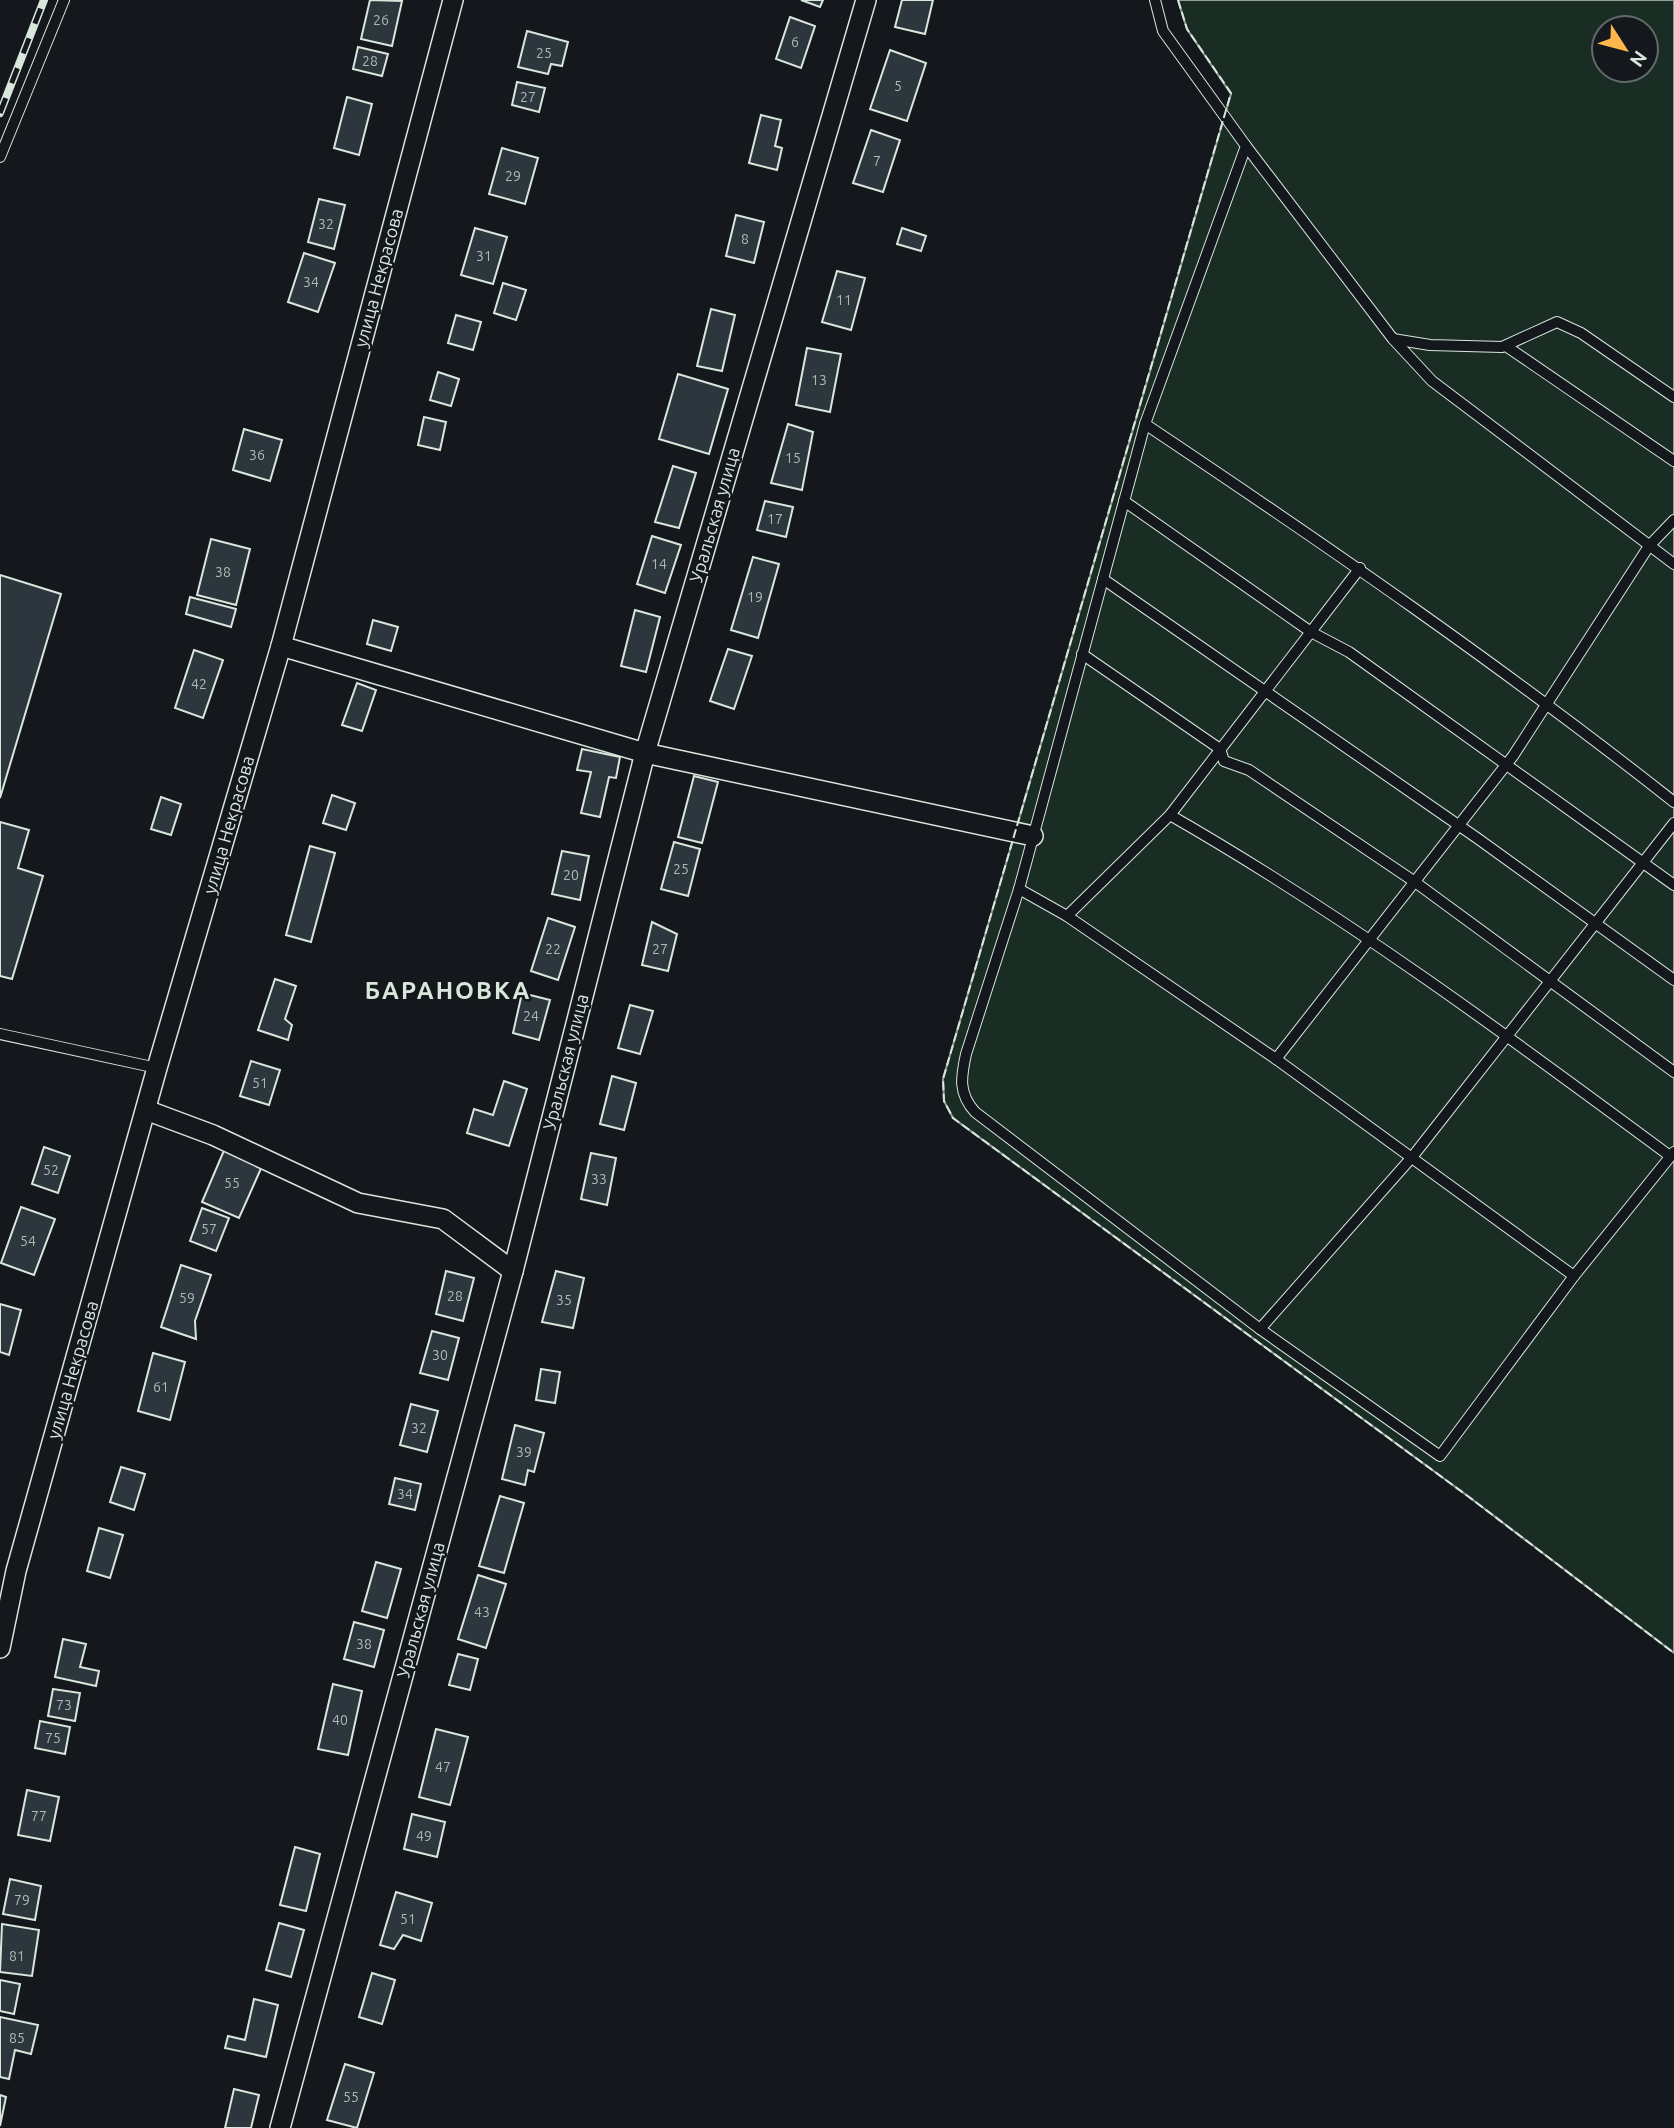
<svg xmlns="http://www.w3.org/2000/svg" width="1674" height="2128" font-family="Ubuntu,sans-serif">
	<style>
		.green { fill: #1a2d24; stroke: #939e99; stroke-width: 2; fill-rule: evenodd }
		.building { fill: #2c363c; stroke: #d8e6dc; stroke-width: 2 }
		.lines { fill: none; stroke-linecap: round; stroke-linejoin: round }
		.lane-casing { stroke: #d8e6dc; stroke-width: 12 }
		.street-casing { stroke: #d8e6dc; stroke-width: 22 }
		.lane { stroke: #14181c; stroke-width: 10 }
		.street { stroke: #14181c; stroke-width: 19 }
		.rail-casing { stroke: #d8e6dc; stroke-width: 8 }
		.rail { stroke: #14181c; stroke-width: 5; stroke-dasharray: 16; stroke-linecap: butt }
		.fence { stroke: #d8e6dc; stroke-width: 2; stroke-dasharray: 9 3.5; stroke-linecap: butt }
		.labels { text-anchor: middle; stroke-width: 5; stroke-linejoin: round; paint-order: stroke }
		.number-label { font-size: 14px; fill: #adbab4 }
		.street-label { font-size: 18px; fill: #d8e6dc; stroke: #14181c }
		.district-label { font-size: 24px; font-weight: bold; letter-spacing: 2px; fill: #d8e6dc; stroke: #14181c }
	</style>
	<rect width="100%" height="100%" fill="#14181c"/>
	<path class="green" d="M1178,0H1674V1653L1469,1497L953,1118L944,1101L943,1079L1231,94L1187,29ZM1604,28H1646V70H1604Z"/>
	<g class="building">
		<path d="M370,0L402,1L392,46L361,39Z"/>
		<path d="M801,0H823L820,7Z"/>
		<path d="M902,0H933L925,34L895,27Z"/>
		<path d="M790,17L815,26L801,68L776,59Z"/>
		<path d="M527,31L568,42L562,66L551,64L548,74L518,67Z"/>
		<path d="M358,47L388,54L382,76L353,69Z"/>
		<path d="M890,50L926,63L907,121L870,109Z"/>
		<path d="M517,82L545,88L539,112L512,105Z"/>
		<path d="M347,97L372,104L359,155L334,148Z"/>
		<path d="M761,115L781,120L775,146L782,148L777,170L749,163Z"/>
		<path d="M871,130L900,140L883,192L853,183Z"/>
		<path d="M502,148L538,158L525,204L489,194Z"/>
		<path d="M319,199L345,205L334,249L308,242Z"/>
		<path d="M736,215L764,222L754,263L726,256Z"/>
		<path d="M475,228L507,237L493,284L461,275Z"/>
		<path d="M902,228L926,236L921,251L897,244Z"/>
		<path d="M304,253L335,263L318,312L288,302Z"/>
		<path d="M837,271L865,278L851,330L822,322Z"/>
		<path d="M503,283L526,290L516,320L494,313Z"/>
		<path d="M711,309L735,315L722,371L697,366Z"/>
		<path d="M456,315L481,322L473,350L448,343Z"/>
		<path d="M807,348L841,354L830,412L796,405Z"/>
		<path d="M438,372L459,379L451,406L430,400Z"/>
		<path d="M678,374L728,389L709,454L659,439Z"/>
		<path d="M424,417L446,422L440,450L418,445Z"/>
		<path d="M788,424L813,432L802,490L771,483Z"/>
		<path d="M244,429L282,440L270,481L233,470Z"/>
		<path d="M673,466L696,473L679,528L655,522Z"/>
		<path d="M765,501L793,507L786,537L757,530Z"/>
		<path d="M652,536L681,545L665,593L637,584Z"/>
		<path d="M211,539L250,549L236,605L197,595Z"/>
		<path d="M753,557L779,564L758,638L731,630Z"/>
		<path d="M0,575L61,594L0,798Z"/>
		<path d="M190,597L236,609L231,627L186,614Z"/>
		<path d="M635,610L660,617L646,672L621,666Z"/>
		<path d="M373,620L398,627L391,651L367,644Z"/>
		<path d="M728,649L752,656L734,709L710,701Z"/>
		<path d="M194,650L223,660L203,718L175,708Z"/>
		<path d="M357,683L376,690L362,731L342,725Z"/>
		<path d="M582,749L620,757L616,778L609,777L600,817L581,813L591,772L577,770Z"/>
		<path d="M694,776L718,782L702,843L678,837Z"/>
		<path d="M332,795L355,803L346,830L323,823Z"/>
		<path d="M161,797L181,804L171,835L151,829Z"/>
		<path d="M0,822L29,830L18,868L43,876L12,979L0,976Z"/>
		<path d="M674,842L700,849L688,896L661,889Z"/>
		<path d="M310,846L335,853L311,942L286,935Z"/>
		<path d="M562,851L589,856L580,900L552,894Z"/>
		<path d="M548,918L575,927L558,980L531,971Z"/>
		<path d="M652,922L677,934L668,971L642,965Z"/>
		<path d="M275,979L296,986L285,1019L292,1025L288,1040L258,1030Z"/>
		<path d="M522,993L550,1000L539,1040L513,1033Z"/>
		<path d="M630,1005L653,1011L640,1054L618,1048Z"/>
		<path d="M251,1061L280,1070L269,1105L240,1096Z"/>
		<path d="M612,1076L636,1083L624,1130L600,1124Z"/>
		<path d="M504,1081L527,1089L509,1146L467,1133L474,1109L493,1115Z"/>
		<path d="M44,1147L70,1156L58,1193L32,1184Z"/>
		<path d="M225,1148L263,1164L239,1218L202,1202Z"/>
		<path d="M591,1153L616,1158L607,1205L581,1199Z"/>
		<path d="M21,1207L55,1219L34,1275L1,1263Z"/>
		<path d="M202,1208L229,1218L216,1251L190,1241Z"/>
		<path d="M181,1265L211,1275L195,1321L196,1339L161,1327Z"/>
		<path d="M446,1271L474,1278L463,1321L436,1314Z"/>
		<path d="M556,1271L584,1278L573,1328L542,1322Z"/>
		<path d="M0,1304L21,1310L9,1355L0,1352Z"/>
		<path d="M432,1331L459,1338L448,1380L420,1373Z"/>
		<path d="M153,1353L185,1362L170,1420L138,1411Z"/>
		<path d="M541,1369L560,1372L555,1403L536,1400Z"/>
		<path d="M411,1404L438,1411L427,1452L400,1445Z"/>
		<path d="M515,1425L544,1433L534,1472L528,1470L525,1485L502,1479Z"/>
		<path d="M121,1467L145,1474L134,1510L110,1502Z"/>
		<path d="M395,1478L421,1484L415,1510L389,1504Z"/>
		<path d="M500,1496L524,1503L504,1573L479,1566Z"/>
		<path d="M99,1528L123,1535L110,1578L87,1571Z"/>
		<path d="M376,1562L401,1569L387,1618L362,1611Z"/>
		<path d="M478,1575L506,1584L486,1648L458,1639Z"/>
		<path d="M354,1622L384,1630L374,1667L344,1659Z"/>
		<path d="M63,1639L86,1644L80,1667L99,1671L96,1686L55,1677Z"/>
		<path d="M458,1654L478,1659L470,1690L449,1685Z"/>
		<path d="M333,1684L362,1691L348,1755L318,1749Z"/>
		<path d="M53,1689L80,1693L75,1721L48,1716Z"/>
		<path d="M40,1721L70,1727L65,1754L35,1748Z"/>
		<path d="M436,1729L468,1737L450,1805L419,1797Z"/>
		<path d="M27,1790L59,1797L50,1841L18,1835Z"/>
		<path d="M412,1814L445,1822L437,1857L404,1849Z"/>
		<path d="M295,1847L320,1854L306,1911L280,1905Z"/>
		<path d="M10,1879L41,1886L35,1920L3,1914Z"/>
		<path d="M396,1892L432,1903L421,1941L403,1935L394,1949L380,1945Z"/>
		<path d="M279,1923L304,1930L291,1977L266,1970Z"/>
		<path d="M2,1924L39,1930L32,1976L0,1972Z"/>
		<path d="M372,1973L395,1980L382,2024L359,2017Z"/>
		<path d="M0,1980L20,1984L14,2014L0,2011Z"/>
		<path d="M254,1999L278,2005L266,2057L225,2048L228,2036L245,2040Z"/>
		<path d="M0,2017L38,2025L31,2054L15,2050L9,2079L0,2077Z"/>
		<path d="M345,2064L374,2073L357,2128L327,2120Z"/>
		<path d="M234,2089L259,2095L251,2128H225Z"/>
		<path d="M0,2095L6,2097L0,2126Z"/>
	</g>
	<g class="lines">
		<defs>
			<g id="lane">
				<path d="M1155,0L1163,31L1246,146L1145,424L1019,889L966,1054C961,1077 958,1093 975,1112L1260,1329L1440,1456L1574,1276L1674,1152"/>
				<path d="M1246,146L1393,339L1432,381L1674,564"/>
				<path d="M0,157L64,0"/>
				<path d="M1393,339L1430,345L1502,347L1557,322L1581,333L1674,397"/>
				<path d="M1506,346L1674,461"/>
				<path d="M1145,424C1326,545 1503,667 1674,802"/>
				<path d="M1124,501L1311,632L1349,652L1674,885"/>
				<path d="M1103,579L1477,838L1674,980"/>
				<path d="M1082,654L1220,749L1224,761L1249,770L1415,882L1674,1072"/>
				<path d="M1170,815C1346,916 1508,1036 1670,1156"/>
				<path d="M1019,889L1067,916L1276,1059L1574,1276"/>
				<path d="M1067,916L1170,815L1360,568"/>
				<path d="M0,1034L157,1068"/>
				<path d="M1276,1059L1513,756L1649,546L1674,520"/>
				<path d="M1260,1329L1413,1156L1674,823"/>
			</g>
			<g id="street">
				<path d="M281,646L645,753L1033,836"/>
				<path d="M146,1110L213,1135L358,1203L443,1219L513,1271"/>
				<path d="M0,1648L16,1571L157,1068L281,646L453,0"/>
				<path d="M280,2128L513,1271L645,753L866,0"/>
			</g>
		</defs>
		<use href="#lane" class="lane-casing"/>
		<use href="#street" class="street-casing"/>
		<use href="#lane" class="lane"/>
		<use href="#street" class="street"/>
		<defs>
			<path id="rail" d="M0,113L44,0"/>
		</defs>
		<use href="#rail" class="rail-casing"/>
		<use href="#rail" class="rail"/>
		<path class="fence" d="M1178,0L1187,29L1231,93L943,1079L944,1101L953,1118L1469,1497L1674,1653"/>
	</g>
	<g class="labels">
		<g class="number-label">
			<text x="381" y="25">26</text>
			<text x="795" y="47">6</text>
			<text x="544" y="58">25</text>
			<text x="370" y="66">28</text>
			<text x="898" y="91">5</text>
			<text x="528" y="102">27</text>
			<text x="877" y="166">7</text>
			<text x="513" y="181">29</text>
			<text x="326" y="229">32</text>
			<text x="745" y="244">8</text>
			<text x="484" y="261">31</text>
			<text x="311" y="287">34</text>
			<text x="844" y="305">11</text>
			<text x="819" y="385">13</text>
			<text x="257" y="460">36</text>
			<text x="793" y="463">15</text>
			<text x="775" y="524">17</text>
			<text x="659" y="569">14</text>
			<text x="223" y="577">38</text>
			<text x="755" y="602">19</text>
			<text x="199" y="689">42</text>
			<text x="681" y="874">25</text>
			<text x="571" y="880">20</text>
			<text x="553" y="954">22</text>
			<text x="660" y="954">27</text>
			<text x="531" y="1021">24</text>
			<text x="260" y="1088">51</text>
			<text x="51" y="1175">52</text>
			<text x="599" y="1184">33</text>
			<text x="232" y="1188">55</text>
			<text x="209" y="1234">57</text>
			<text x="28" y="1246">54</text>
			<text x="455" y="1301">28</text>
			<text x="187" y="1303">59</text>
			<text x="564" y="1305">35</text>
			<text x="440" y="1360">30</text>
			<text x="161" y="1392">61</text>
			<text x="419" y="1433">32</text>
			<text x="524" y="1457">39</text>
			<text x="405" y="1499">34</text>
			<text x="482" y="1617">43</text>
			<text x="364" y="1649">38</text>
			<text x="64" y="1710">73</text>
			<text x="340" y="1725">40</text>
			<text x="53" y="1743">75</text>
			<text x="443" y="1772">47</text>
			<text x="39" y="1821">77</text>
			<text x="424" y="1841">49</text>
			<text x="22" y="1905">79</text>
			<text x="408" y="1924">51</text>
			<text x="17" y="1961">81</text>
			<text x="17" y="2043">85</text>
			<text x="351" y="2102">55</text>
		</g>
		<g class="street-label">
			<text transform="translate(379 278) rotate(-75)" y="6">улица Некрасова</text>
			<text transform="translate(715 515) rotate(-74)" y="6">Уральская улица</text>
			<text transform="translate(229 825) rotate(-74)" y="6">улица Некрасова</text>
			<text transform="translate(566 1062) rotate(-76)" y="6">Уральская улица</text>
			<text transform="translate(73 1370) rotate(-74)" y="6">улица Некрасова</text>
			<text transform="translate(421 1610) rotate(-75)" y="6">Уральская улица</text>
		</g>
		<g class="district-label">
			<text x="448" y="999">БАРАНОВКА</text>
		</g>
	</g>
	<g transform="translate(1625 49) rotate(126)"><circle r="33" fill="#14181c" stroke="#626a69" stroke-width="2"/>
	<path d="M0-5L12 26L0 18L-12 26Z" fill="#ffb74d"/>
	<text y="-10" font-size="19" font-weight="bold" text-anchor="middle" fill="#d8e6dc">N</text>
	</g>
</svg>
